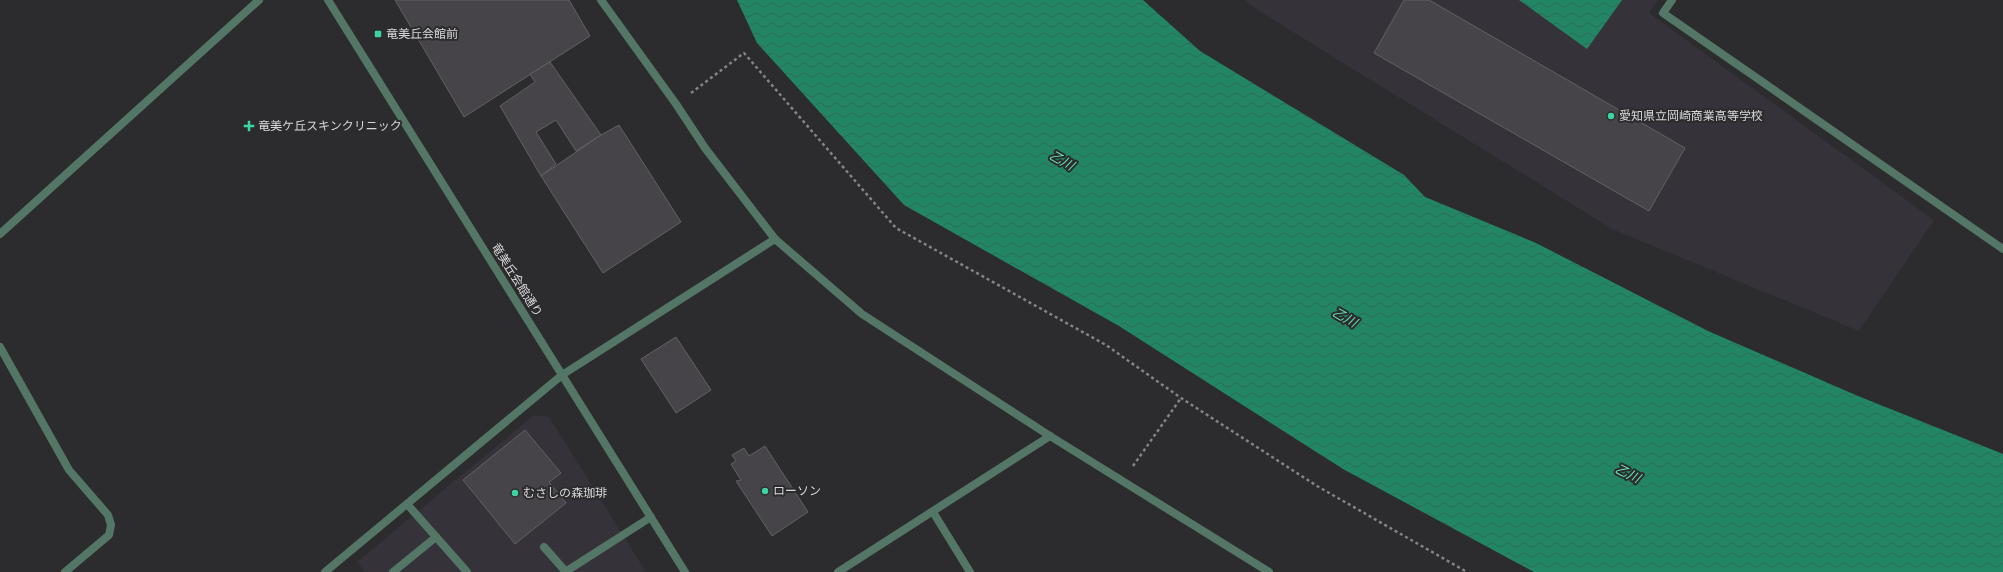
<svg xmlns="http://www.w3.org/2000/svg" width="2003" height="572" font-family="Figtree,'Noto Sans JP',sans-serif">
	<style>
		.built { fill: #36323a }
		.water { fill: url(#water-waves) }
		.building { fill: #464448; stroke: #626164 }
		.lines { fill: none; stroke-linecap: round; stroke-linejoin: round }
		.path { stroke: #848385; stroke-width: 2.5; stroke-dasharray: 3 3; stroke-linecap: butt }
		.service { stroke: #537667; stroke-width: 8 }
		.minor { stroke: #537667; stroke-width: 8 }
		.tertiary { stroke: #537667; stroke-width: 8 }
		.poi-dot { fill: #3ed4a2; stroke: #2c2b2e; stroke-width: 1.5 }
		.labels { text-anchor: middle; stroke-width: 4; stroke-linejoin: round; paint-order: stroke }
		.poi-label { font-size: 12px; fill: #d7d6d8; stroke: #2c2b2e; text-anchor: start }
		.street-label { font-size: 12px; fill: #d7d6d8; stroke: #2c2b2e }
		.water-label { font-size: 13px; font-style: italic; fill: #66e6b7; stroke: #2c2b2e }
	</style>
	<defs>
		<pattern id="water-waves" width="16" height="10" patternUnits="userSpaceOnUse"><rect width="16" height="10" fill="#228665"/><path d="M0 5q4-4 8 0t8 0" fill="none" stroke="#2e6a57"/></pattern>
	</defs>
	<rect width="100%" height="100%" fill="#2c2b2e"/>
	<g class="built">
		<path d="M1245,0H1658L1649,13L1934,220L1859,331L1612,229L1256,9Z"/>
		<path d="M534,415L549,417L646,572H365L357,562Z"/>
	</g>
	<g class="water">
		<path d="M737,0H1143L1200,51L1404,175L1425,197L1536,243L1708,331L1858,396L2003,454V572H1534L1343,469L1119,326L904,205L757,43Z"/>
		<path d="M1519,0H1622L1587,49Z"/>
	</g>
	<g class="building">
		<path d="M395,0H569L590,36L464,117Z"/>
		<path d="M1404,0H1429L1685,148L1649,211L1374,53Z"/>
		<path d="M550,62L601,135L576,151L556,120L536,132L556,164L541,176L500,106L535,82L530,74Z"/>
		<path d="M619,125L681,222L603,273L541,176L601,135Z"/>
		<path d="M676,337L711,390L676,413L641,359Z"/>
		<path d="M525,430L561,473L549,482L566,503L515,544L463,480Z"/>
		<path d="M765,446L808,512L772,536L736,481L741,480L731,464L736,461L732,455L744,448L749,456Z"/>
	</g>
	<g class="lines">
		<g class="path">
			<path d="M691,93L744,53L896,228L1106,345L1181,398L1317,486L1467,572"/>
			<path d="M1133,466L1181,398"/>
		</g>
		<g class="service">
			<path d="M407,504L467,572"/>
			<path d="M544,547L566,572"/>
			<path d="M393,572L436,537"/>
			<path d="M565,572L651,517"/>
		</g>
		<g class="minor">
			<path d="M601,0L676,104L705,148L775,239"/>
			<path d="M1672,0L1663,13L2003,249"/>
			<path d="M0,234L259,0"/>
			<path d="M0,347L69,470L108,515L111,525L109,535L65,572"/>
			<path d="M933,512L970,572"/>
			<path d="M325,572L562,375L775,239L862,314L1050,436L1269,572"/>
			<path d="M838,572L1050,436"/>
		</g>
		<path class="tertiary" d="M328,0L685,572"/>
	</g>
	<g class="poi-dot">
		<rect x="374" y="30" width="8" height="8" rx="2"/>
		<circle cx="1611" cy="116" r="4"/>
		<path d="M247 120h4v4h4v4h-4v4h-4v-4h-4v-4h4z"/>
		<circle cx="765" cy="491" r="4"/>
		<circle cx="515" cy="493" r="4"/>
	</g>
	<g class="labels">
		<g class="poi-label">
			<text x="386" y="38">竜美丘会館前</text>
			<text x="1619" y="120">愛知県立岡崎商業高等学校</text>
			<text x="258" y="130">竜美ケ丘スキンクリニック</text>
			<text x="773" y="495">ローソン</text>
			<text x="523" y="497">むさしの森珈琲</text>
		</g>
		<g class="street-label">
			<text transform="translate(517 280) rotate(58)" y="4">竜美丘会館通り</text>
		</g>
		<g class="water-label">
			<text transform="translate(1062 160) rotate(29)" y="5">乙川</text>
			<text transform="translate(1345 317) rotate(29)" y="5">乙川</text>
			<text transform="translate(1628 473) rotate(26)" y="5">乙川</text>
		</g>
	</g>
</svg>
